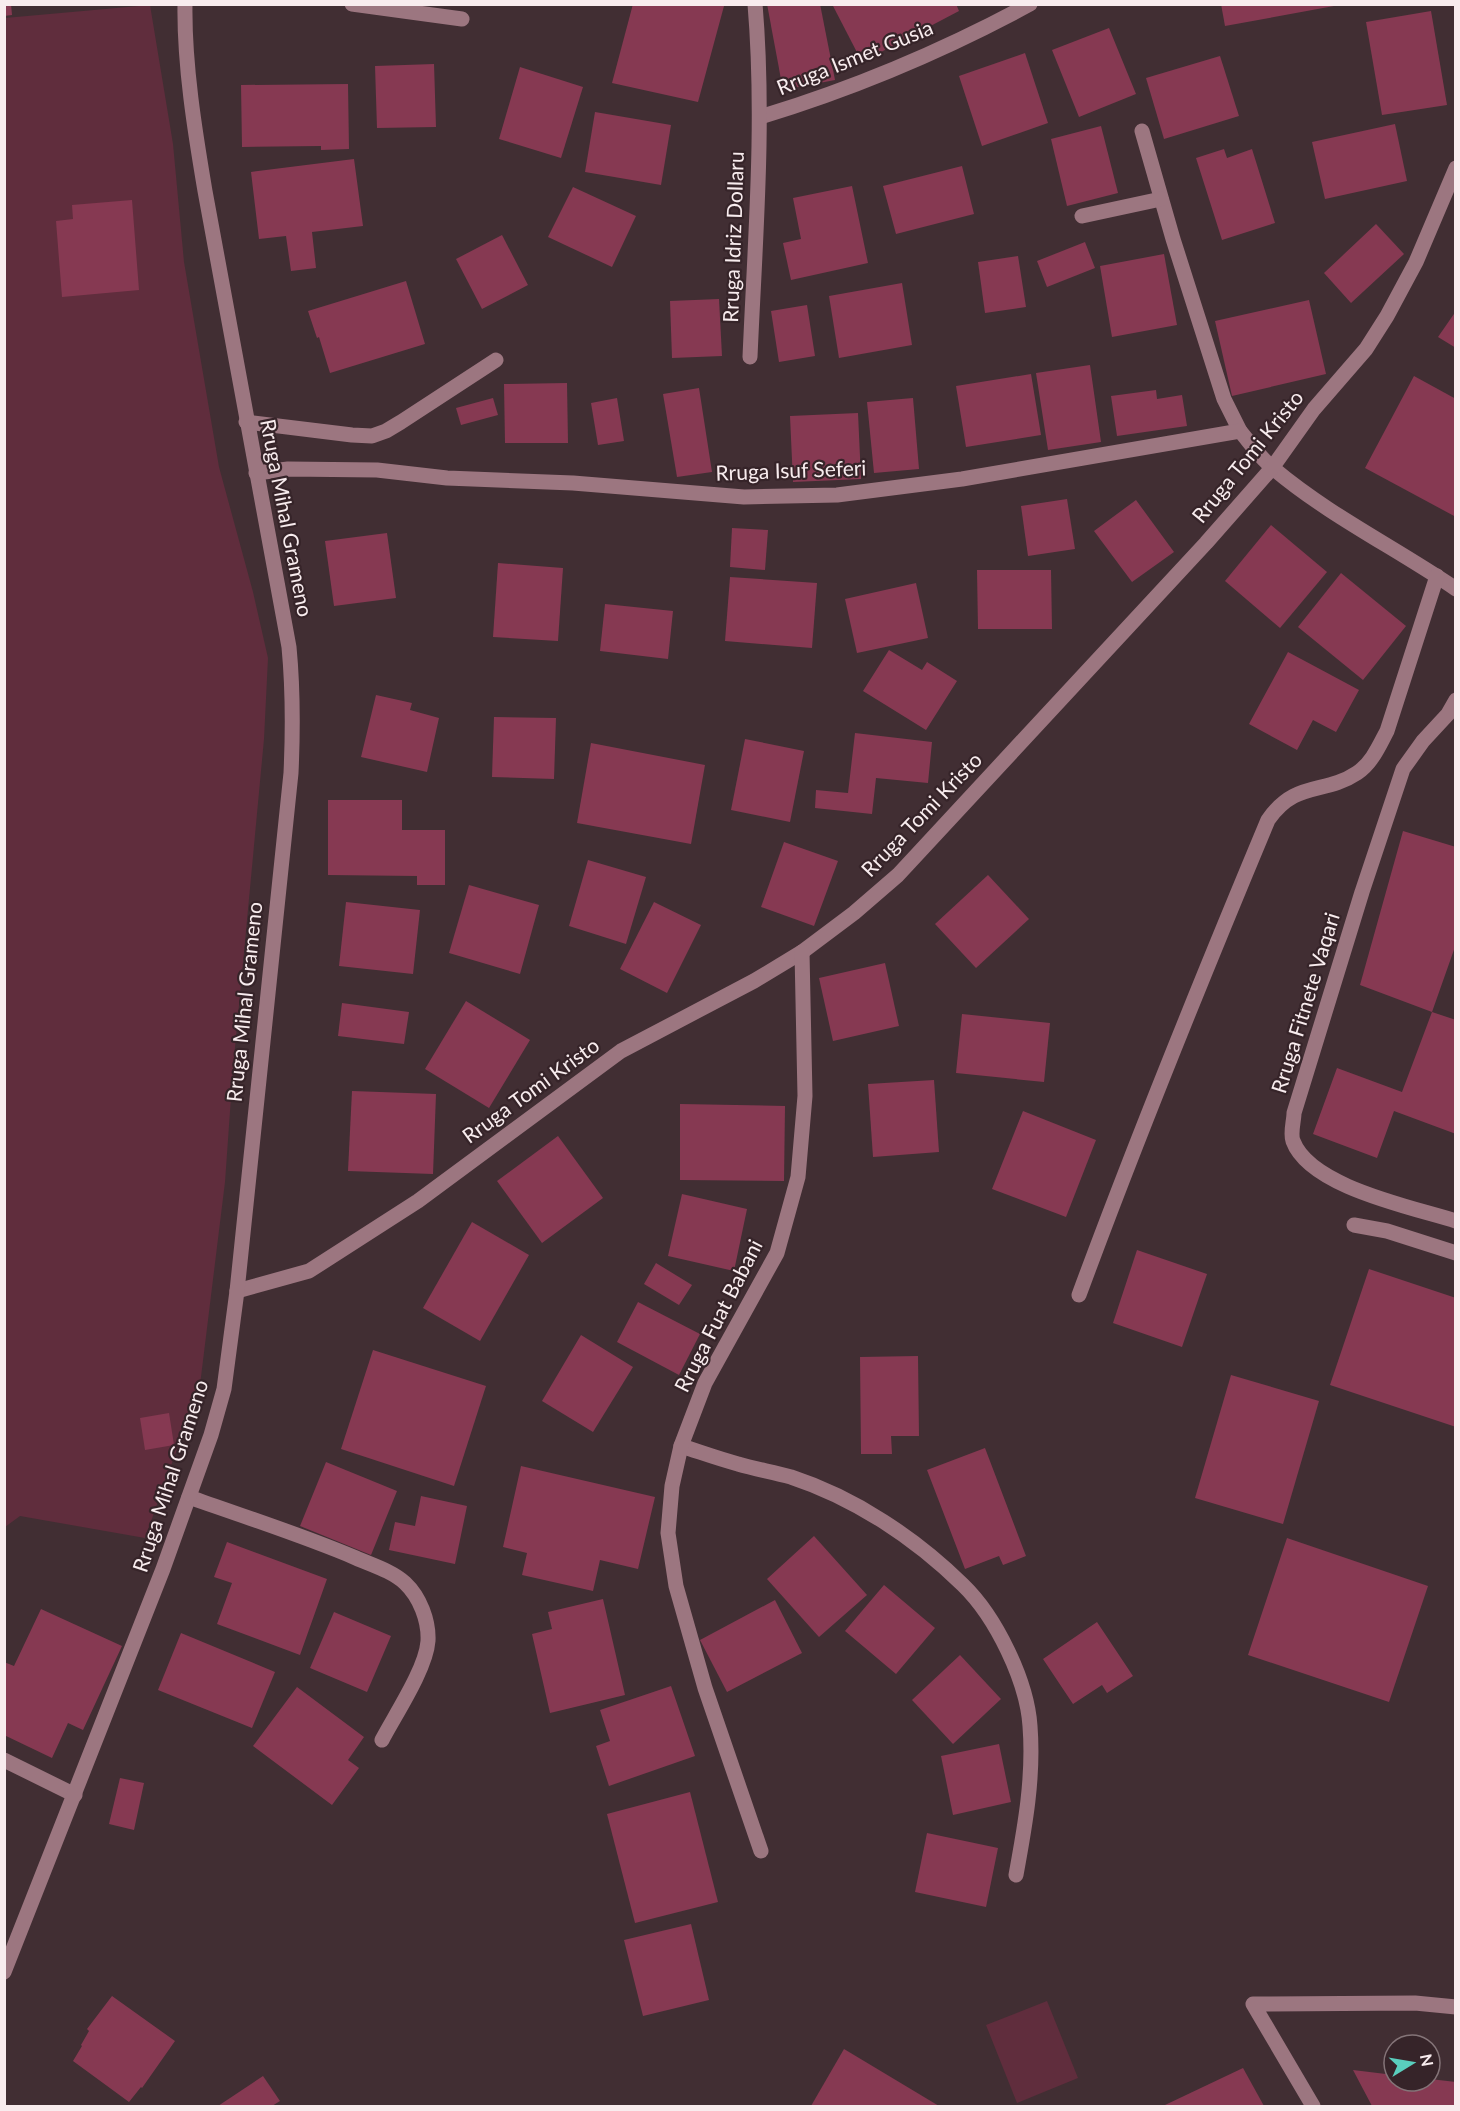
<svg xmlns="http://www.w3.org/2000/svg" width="1460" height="2111" font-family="Lato,sans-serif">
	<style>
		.green { fill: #602d3d }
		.building { fill: #863952 }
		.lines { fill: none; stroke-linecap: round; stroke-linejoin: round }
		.minor { stroke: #9c7680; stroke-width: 15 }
		.labels { text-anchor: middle; stroke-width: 4.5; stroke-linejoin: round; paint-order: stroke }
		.street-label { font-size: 21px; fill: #f8ecee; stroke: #362429 }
	</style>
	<rect width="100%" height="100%" fill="#412e33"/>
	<g class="green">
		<path d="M150,5L173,144L184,262L219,467L253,592L268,658L264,739L233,1069L225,1182L200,1385L145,1538L20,1516L5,1527V18Z"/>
		<path d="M1047,2001L1078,2078L1017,2103L986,2025Z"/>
	</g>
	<g class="building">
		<path d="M4,4H11L12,15L4,16Z"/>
		<path d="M633,4L724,6L698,102L612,83Z"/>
		<path d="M767,4H820L835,80L783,90Z"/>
		<path d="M832,4H956L959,11L862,62Z"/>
		<path d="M1221,4H1334V6L1225,26Z"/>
		<path d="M1431,11L1447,105L1382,115L1366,22Z"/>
		<path d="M1109,28L1136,94L1079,117L1052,50Z"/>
		<path d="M1025,53L1048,123L982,146L959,76Z"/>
		<path d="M1220,56L1239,116L1164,139L1146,78Z"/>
		<path d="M434,64L436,127L377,128L375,66Z"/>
		<path d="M520,67L583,87L561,158L499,139Z"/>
		<path d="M348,84L349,149L321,150V146L242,147L241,85Z"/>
		<path d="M595,112L671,125L661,185L585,172Z"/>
		<path d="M1395,124L1407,181L1325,199L1312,142Z"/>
		<path d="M1101,126L1118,193L1067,206L1051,139Z"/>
		<path d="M1224,149L1227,158L1252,149L1275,223L1222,240L1196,158Z"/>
		<path d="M354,159L363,226L312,232L316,268L291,271L286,236L259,239L251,172Z"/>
		<path d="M962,166L974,214L896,234L883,186Z"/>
		<path d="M852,186L868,263L791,280L783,243L801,239L793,198Z"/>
		<path d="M573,187L636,216L612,267L548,237Z"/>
		<path d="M132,200L139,290L62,297L56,221L73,219L72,205Z"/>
		<path d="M1376,224L1404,254L1351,303L1324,273Z"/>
		<path d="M502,235L528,285L482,309L456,259Z"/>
		<path d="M1085,242L1095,268L1047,287L1037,261Z"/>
		<path d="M1164,254L1177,325L1112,337L1100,266Z"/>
		<path d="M1018,256L1026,307L985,313L978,262Z"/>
		<path d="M406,281L425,344L330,373L319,337L317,338L308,311Z"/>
		<path d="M902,283L912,345L839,358L829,296Z"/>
		<path d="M719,299L722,356L672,358L670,301Z"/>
		<path d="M1309,300L1326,374L1232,396L1215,321Z"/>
		<path d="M807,305L815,356L779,362L771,311Z"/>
		<path d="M1456,311V348L1438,337Z"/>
		<path d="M1090,365L1101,442L1048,450L1036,373Z"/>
		<path d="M1031,374L1041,435L966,447L956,386Z"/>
		<path d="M1414,376L1456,399V517L1365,468Z"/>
		<path d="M567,383L568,443H505L504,384Z"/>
		<path d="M699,388L712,472L677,477L663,394Z"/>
		<path d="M1156,390L1157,399L1182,395L1187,426L1117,436L1111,396Z"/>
		<path d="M493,398L498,415L461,425L456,408Z"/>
		<path d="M617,398L624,441L598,445L591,403Z"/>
		<path d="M913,398L919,469L874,473L867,402Z"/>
		<path d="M858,413L861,479L793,482L790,416Z"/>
		<path d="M1067,499L1075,549L1028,556L1021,506Z"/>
		<path d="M1136,500L1174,552L1132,582L1094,531Z"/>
		<path d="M1271,525L1327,572L1280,628L1225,581Z"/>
		<path d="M732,528L768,530L765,570L730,567Z"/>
		<path d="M387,533L396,598L334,606L325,541Z"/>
		<path d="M498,563L563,568L558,641L493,637Z"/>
		<path d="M977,570H1051L1052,629H978Z"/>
		<path d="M1341,573L1406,626L1363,680L1298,627Z"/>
		<path d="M730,577L817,583L812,648L725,641Z"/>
		<path d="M916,583L928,638L857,653L845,599Z"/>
		<path d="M605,604L673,611L668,659L600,651Z"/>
		<path d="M889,650L922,670L927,662L957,681L926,730L863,691Z"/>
		<path d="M1288,652L1359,690L1336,732L1313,720L1297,750L1249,724Z"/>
		<path d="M376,695L412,703L410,710L439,718L427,772L361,757Z"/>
		<path d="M494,717L556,718L554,779L492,777Z"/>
		<path d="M855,733L932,742L928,783L876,778L872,814L815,808L816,790L848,793Z"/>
		<path d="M745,739L804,751L790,822L731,810Z"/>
		<path d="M591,743L705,765L691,844L577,823Z"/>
		<path d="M328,800H402V830H445V885H417V876L328,875Z"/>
		<path d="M1403,831L1456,847V944L1432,1012L1456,1020V1134L1394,1111L1377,1158L1313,1134L1337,1068L1402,1092L1432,1012L1360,985Z"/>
		<path d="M784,842L838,861L814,926L761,907Z"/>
		<path d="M588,860L646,877L626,944L569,926Z"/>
		<path d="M988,875L1029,919L976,968L935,924Z"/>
		<path d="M469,885L539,905L520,974L449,953Z"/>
		<path d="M346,902L420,910L413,974L339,966Z"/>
		<path d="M654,902L701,925L667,993L620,969Z"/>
		<path d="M885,963L899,1026L833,1041L819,978Z"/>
		<path d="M466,1001L530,1040L489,1108L425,1069Z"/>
		<path d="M342,1003L409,1012L404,1044L338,1036Z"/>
		<path d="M962,1014L1050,1023L1044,1082L956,1073Z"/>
		<path d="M934,1080L939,1152L873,1157L868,1084Z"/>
		<path d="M352,1091L436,1094L433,1174L348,1171Z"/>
		<path d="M680,1104L785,1106L784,1181L680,1180Z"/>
		<path d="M1023,1111L1096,1140L1066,1217L992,1189Z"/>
		<path d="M558,1136L603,1198L542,1243L497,1181Z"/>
		<path d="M682,1194L747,1209L734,1271L668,1256Z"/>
		<path d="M472,1222L529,1255L480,1341L423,1308Z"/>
		<path d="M1137,1250L1207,1274L1182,1347L1113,1323Z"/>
		<path d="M656,1263L692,1285L679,1305L644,1284Z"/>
		<path d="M1369,1269L1456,1298V1427L1330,1385Z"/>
		<path d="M638,1302L700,1334L679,1375L617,1342Z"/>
		<path d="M581,1335L633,1367L593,1432L542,1401Z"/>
		<path d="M373,1350L486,1386L454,1486L341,1449Z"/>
		<path d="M918,1356L919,1436H891L892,1454H861L860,1357Z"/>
		<path d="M1231,1375L1319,1401L1283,1524L1195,1498Z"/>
		<path d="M169,1413L174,1445L145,1450L140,1418Z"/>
		<path d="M985,1448L1026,1556L1003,1565L999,1556L965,1569L927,1470Z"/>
		<path d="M326,1462L397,1491L371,1555L300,1526Z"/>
		<path d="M521,1466L655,1497L638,1569L600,1560L593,1591L522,1575L527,1553L503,1547Z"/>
		<path d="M421,1496L467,1506L455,1564L389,1550L395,1522L415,1526Z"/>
		<path d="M814,1536L867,1595L819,1637L767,1579Z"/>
		<path d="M1287,1538L1428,1586L1389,1702L1248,1655Z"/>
		<path d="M227,1542L327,1579L300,1655L217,1624L232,1583L214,1577Z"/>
		<path d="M884,1585L935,1628L896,1674L845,1631Z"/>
		<path d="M603,1599L625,1695L550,1713L532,1634L552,1629L548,1612Z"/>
		<path d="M775,1600L802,1653L727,1692L700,1640Z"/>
		<path d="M41,1609L122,1646L83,1730L68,1723L52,1758L4,1735V1662L14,1666Z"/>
		<path d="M334,1612L391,1636L367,1692L310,1668Z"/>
		<path d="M1097,1622L1133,1676L1107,1693L1102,1685L1073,1704L1043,1659Z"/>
		<path d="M181,1633L275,1672L252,1728L158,1690Z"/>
		<path d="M960,1655L1001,1699L953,1744L912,1700Z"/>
		<path d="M671,1686L695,1756L609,1786L596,1746L610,1741L600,1710Z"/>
		<path d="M297,1687L364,1737L348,1760L359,1768L332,1805L253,1746Z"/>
		<path d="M999,1744L1011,1802L953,1815L941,1756Z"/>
		<path d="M120,1778L144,1783L134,1830L109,1824Z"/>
		<path d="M690,1792L718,1902L635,1923L607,1814Z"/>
		<path d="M927,1833L998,1848L986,1907L915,1892Z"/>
		<path d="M691,1924L709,2000L643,2016L624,1940Z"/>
		<path d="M112,1996L175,2041L142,2088L141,2087L129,2102L73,2061L82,2046L81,2045L89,2031L87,2029Z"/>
		<path d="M844,2049L939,2106H811Z"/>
		<path d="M1243,2068L1264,2106H1166L1165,2105Z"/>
		<path d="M1353,2070L1394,2075V2081H1430V2079L1456,2082V2106H1372Z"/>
		<path d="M263,2076L280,2101L272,2106H218Z"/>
	</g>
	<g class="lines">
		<g class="minor">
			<path d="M352,4L462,19"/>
			<path d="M760,117C852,89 945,50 1030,4"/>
			<path d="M1142,131L1173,239L1224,399L1240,431"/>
			<path d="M1082,216L1161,199"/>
			<path d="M750,357C755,240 765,122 755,4"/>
			<path d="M246,422L352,435L372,436L386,431L401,422L496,360"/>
			<path d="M256,473L288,469L377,470L447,478L573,483L744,497L837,495L962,479L1240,431C1251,444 1261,459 1274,469C1330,516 1396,548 1456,589"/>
			<path d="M1456,700L1448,714L1423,741L1403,769L1362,892L1294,1113C1294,1121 1290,1133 1293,1141C1310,1187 1412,1207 1456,1221"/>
			<path d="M1354,1225L1387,1231L1456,1253"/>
			<path d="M237,1291L309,1271L418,1201L621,1051L754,981L802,952L854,913L898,875L1206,543L1272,468L1314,409L1366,349L1387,316L1416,262L1456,168"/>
			<path d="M1079,1295C1138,1135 1202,978 1268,820C1296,780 1324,795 1357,773C1372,763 1379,746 1387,731L1437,576"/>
			<path d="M681,1446C700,1452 719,1459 738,1464C755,1469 773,1472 791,1477C855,1498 915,1538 963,1585C996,1617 1027,1681 1030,1726C1034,1777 1025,1826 1016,1875"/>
			<path d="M189,1497C245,1517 302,1535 356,1558C372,1565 392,1571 405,1583C420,1597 429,1621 428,1641C426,1669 395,1715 382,1740"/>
			<path d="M4,1760L75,1795"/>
			<path d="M761,1851L705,1688L676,1586L668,1533L672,1486L681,1446L705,1383L777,1253L798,1177L805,1096L802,952"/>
			<path d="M4,1972L163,1569L211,1435L224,1389L237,1291L291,773C293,730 293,689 289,647L205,191C195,132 184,64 185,4"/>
			<path d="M1313,2106L1253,2004L1415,2003L1456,2007"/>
		</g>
	</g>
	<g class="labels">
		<g class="street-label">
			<text transform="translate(855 58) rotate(-22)" y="7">Rruga Ismet Gusia</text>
			<text transform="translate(734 237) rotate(-88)" y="7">Rruga Idriz Dollaru</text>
			<text transform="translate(1248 457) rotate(-51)" y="7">Rruga Tomi Kristo</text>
			<text transform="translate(791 471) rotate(-2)" y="7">Rruga Isuf Seferi</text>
			<text transform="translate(286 518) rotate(79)" y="7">Rruga Mihal Grameno</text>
			<text transform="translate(922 815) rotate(-46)" y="7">Rruga Tomi Kristo</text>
			<text transform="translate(245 1002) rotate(-84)" y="7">Rruga Mihal Grameno</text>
			<text transform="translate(1306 1003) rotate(-73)" y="7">Rruga Fitnete Vaqari</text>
			<text transform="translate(531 1091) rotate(-36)" y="7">Rruga Tomi Kristo</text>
			<text transform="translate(719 1316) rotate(-63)" y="7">Rruga Fuat Babani</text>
			<text transform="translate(171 1476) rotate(-72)" y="7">Rruga Mihal Grameno</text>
		</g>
	</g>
	<rect width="1460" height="2111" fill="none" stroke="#f8ecee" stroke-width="12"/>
	<g transform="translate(1412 2063) rotate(79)"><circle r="28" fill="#362429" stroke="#847478" stroke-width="1.5"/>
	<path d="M0-4.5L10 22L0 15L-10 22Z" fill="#5acebd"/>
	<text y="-9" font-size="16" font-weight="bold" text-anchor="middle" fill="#f8ecee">N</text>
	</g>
</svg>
